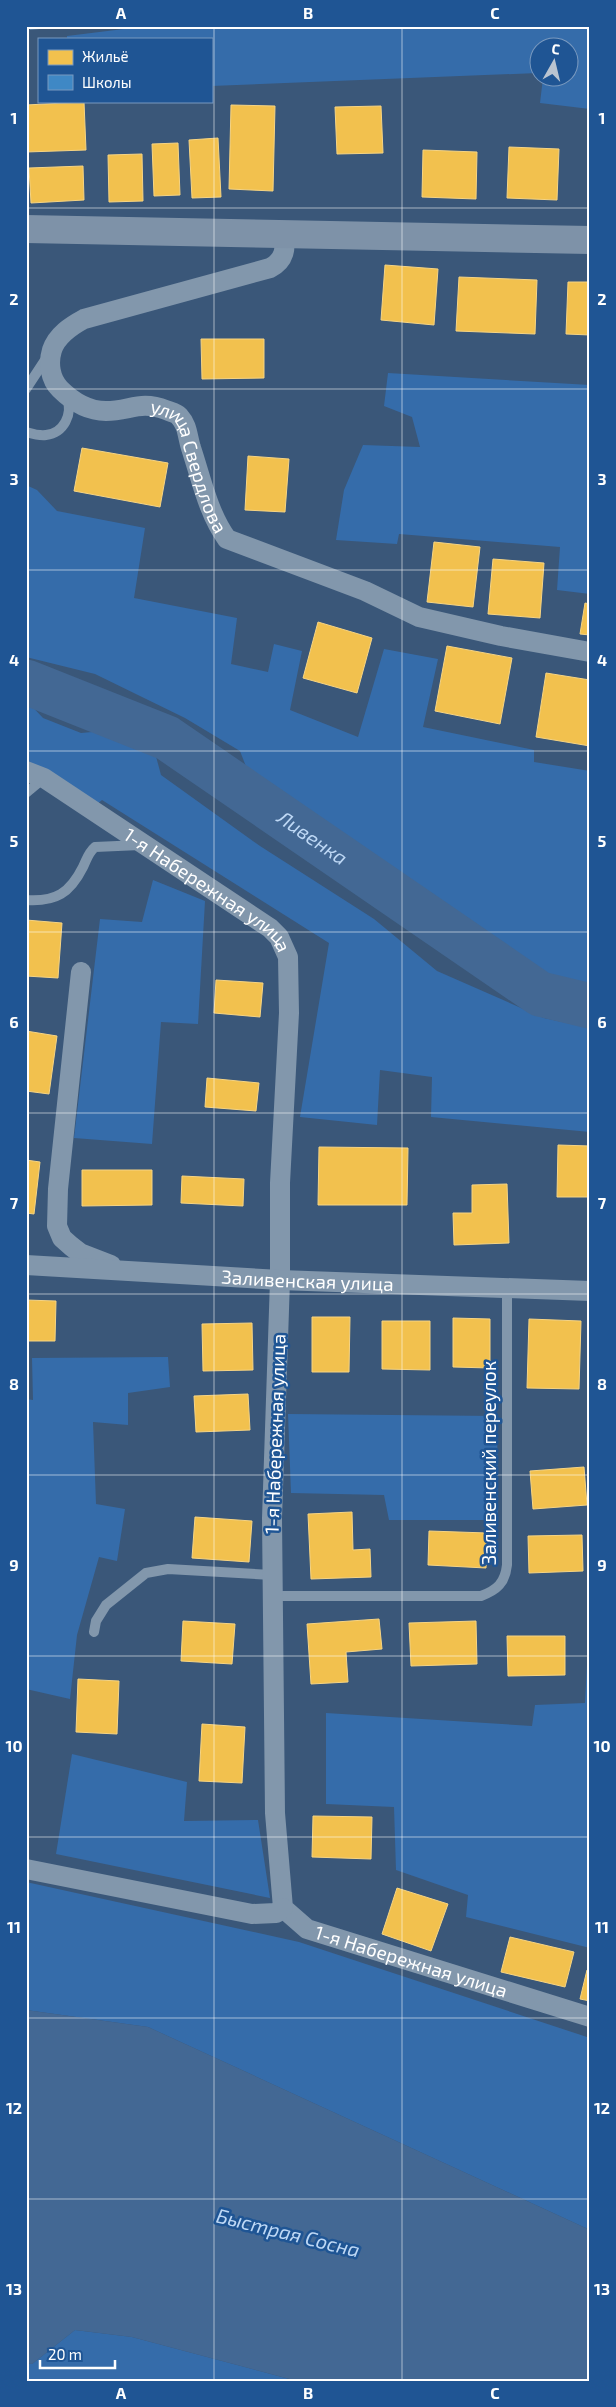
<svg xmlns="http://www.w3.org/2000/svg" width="616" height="2407" font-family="'Exo 2',sans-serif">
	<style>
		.green { fill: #356caa }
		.water { fill: #436894 }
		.homes { fill: #f2c14e; stroke: #f6d483 }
		.schools { fill: #3f88c5; stroke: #79acd6 }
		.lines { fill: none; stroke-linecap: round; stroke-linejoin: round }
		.river { stroke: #436894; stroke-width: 45 }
		.service { stroke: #8297ac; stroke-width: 10 }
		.minor { stroke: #8297ac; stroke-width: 20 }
		.secondary { stroke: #7e92a8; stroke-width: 28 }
		.grid { fill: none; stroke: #fff; stroke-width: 1; stroke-opacity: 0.55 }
		.labels { text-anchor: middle; stroke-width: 5; stroke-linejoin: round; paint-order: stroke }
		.street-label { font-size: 19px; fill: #fff; stroke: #1f5594 }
		.water-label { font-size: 20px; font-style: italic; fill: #bed8f5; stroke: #1f5594 }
		.neatline { fill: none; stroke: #fff; stroke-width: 2 }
		.grid-label { font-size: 16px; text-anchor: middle; font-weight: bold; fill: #fff }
	</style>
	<rect width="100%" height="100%" fill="#3a5779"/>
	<g class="green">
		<path d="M148,26H590V109L540,103L543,78H568V48H538V73L211,86V39H67V36Z"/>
		<path d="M388,373L590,385V594L557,590L560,547L399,534L397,544L336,540L344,490L363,445L420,447L412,417L384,406Z"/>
		<path d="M26,485L37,490L57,511L145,528L134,598L237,618L231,664L268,672L274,644L302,651L290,710L358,737L384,649L438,659L423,727L534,750V762L590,771V990L540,976L467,933L252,782L240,751L185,718L95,674L26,657Z"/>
		<path d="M26,700L43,718L81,733L114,730L132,733L154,749L161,775L260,846L374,919L437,971L544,1018L590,1028V1132L431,1117L432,1077L380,1070L377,1125L300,1117L329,943L102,800L91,809L26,771Z"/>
		<path d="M153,880L205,901L198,1024L161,1022L152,1144L74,1138L100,919L142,922Z"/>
		<path d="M168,1357L170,1387L128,1393V1425L93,1422L96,1504L125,1509L117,1561L99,1557L77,1635L70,1699L26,1689V1399L33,1400L32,1358Z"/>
		<path d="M288,1414L497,1416L498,1520H389L384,1495L291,1493Z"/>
		<path d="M589,1626H590V1948L466,1917L468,1895L396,1870L394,1807L326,1804V1713L532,1726L535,1705L585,1703Z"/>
		<path d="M72,1754L187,1782L184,1821L258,1820L270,1898L56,1854Z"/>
		<path d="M26,1882L299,1942L590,2038V2230L148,2027L26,2010Z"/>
		<path d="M75,2330L132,2337L297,2381H26V2363L32,2364Z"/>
	</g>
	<path class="water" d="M26,2010L148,2027L590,2230V2381H297L132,2337L75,2330L32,2364L26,2363Z"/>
	<g class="homes">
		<path d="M84,102L86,150L26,152V105Z"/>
		<path d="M231,105L275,106L273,191L229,189Z"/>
		<path d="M381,106L383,153L337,154L335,107Z"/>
		<path d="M218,138L221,197L192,198L189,140Z"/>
		<path d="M178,143L180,195L154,196L152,144Z"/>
		<path d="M509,147L559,149L557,200L507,198Z"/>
		<path d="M423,150L477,152L476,199L422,197Z"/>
		<path d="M142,154L143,201L109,202L108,155Z"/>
		<path d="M83,166L84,200L31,203L29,168Z"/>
		<path d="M385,265L438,269L434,325L381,320Z"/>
		<path d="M459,277L537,280L535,334L456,331Z"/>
		<path d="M568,282H590V335L566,334Z"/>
		<path d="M201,339H264V378L202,379Z"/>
		<path d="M82,448L168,463L160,507L74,491Z"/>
		<path d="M248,456L289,459L285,512L245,510Z"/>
		<path d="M434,542L480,547L473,607L427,602Z"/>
		<path d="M493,559L544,563L540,618L488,614Z"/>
		<path d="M585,603L590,604V635L580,634Z"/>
		<path d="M318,622L372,638L357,693L303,678Z"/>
		<path d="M447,646L512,658L500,724L435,711Z"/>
		<path d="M546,673L590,680V746L536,737Z"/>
		<path d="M26,920L62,923L58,978L26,976Z"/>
		<path d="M216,980L263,983L260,1017L214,1013Z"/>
		<path d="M26,1031L57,1036L49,1094L26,1091Z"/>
		<path d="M207,1078L259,1083L256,1111L205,1107Z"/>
		<path d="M558,1145L590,1146V1197H557Z"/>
		<path d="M319,1147L408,1148L407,1205H318Z"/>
		<path d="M26,1160L40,1162L34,1214L26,1213Z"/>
		<path d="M82,1170H152V1205L82,1206Z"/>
		<path d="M182,1176L244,1179L243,1206L181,1203Z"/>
		<path d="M507,1184L509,1243L454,1245L453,1213H472V1185Z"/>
		<path d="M26,1300L56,1301L55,1341H26Z"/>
		<path d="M312,1317H350L349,1372H312Z"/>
		<path d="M453,1318L490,1319V1368L453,1367Z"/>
		<path d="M529,1319L581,1321L579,1389L527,1388Z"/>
		<path d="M382,1321H430V1370L382,1369Z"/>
		<path d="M252,1323L253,1370L203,1371L202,1324Z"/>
		<path d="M248,1394L250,1430L196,1432L194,1396Z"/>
		<path d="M584,1467L587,1505L533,1509L530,1471Z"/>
		<path d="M352,1512L353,1550L370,1549L371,1577L311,1579L308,1514Z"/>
		<path d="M195,1517L252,1521L249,1562L192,1558Z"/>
		<path d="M429,1531L487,1533L486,1568L428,1565Z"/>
		<path d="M582,1535L583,1571L529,1573L528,1536Z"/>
		<path d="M379,1619L382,1649L346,1652L348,1682L311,1684L307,1624Z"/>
		<path d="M183,1621L235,1624L232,1664L181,1661Z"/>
		<path d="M476,1621L477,1664L411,1666L409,1623Z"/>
		<path d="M507,1636H565V1675L508,1676Z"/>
		<path d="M78,1679L119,1681L117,1734L76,1732Z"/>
		<path d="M202,1724L245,1727L242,1783L199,1781Z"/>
		<path d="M313,1816L372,1817L371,1859L312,1857Z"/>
		<path d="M397,1888L448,1904L431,1951L382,1934Z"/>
		<path d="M510,1937L574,1952L565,1987L501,1972Z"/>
		<path d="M587,1970L590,1971V2001L580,1999Z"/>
	</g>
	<path class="schools" d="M30,26H92L30,29Z"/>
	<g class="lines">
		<path class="river" id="s1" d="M26,682L167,738L540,994L590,1006"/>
		<g class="service">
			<path d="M26,389L47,357"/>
			<path d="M26,432C33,434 39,436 46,435C64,433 73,414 67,398"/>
			<path d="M26,793L44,778"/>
			<path d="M26,900C56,902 70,893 83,867C87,859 88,853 95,847L140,845"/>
			<path d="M273,1596H481C497,1590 505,1583 507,1565V1289"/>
			<path d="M94,1632L96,1621L106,1605L146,1573L168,1569L272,1575"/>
		</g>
		<g class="minor">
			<path id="s2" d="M281,234C288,247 284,261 270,268L84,319C71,326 57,335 52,350C48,363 50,379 60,389C72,401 87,411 106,411C130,411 140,400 166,410C171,412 176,413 179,416C188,426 187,435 191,448C201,478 208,513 227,539L365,591L419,617L501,636L590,652"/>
			<path id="s3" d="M26,771L44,778L270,928L279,937L288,957L289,1013L280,1183V1280L272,1518L275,1813L283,1908L307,1929L590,2017"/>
			<path d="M81,972L58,1189L57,1226L62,1238L71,1246L80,1253L111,1265"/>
			<path id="s4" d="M26,1265L280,1280L590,1291"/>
			<path d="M26,1869L252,1914L276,1913L283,1908"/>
		</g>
		<path class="secondary" d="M26,229L590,240"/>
	</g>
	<path class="grid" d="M214,26V2381M402,26V2381M26,208H590M26,389H590M26,570H590M26,751H590M26,932H590M26,1113H590M26,1294H590M26,1475H590M26,1656H590M26,1837H590M26,2018H590M26,2199H590"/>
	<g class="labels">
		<g class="street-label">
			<text dy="7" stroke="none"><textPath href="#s2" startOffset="495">улица Свердлова</textPath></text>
			<text dy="7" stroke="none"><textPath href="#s3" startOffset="218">1-я Набережная улица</textPath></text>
			<text dy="7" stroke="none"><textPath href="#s4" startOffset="282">Заливенская улица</textPath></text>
			<text transform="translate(275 1434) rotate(-88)" y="7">1-я Набережная улица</text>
			<text transform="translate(489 1463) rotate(-90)" y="7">Заливенский переулок</text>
			<text dy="7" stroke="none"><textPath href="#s3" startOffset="1418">1-я Набережная улица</textPath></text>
		</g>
		<g class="water-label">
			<text dy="7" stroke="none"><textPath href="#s1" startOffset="328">Ливенка</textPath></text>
			<text transform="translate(288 2233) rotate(14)" y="7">Быстрая Сосна</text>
		</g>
	</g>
	<rect width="616" height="2407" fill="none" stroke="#1f5594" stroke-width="55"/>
	<rect x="38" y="38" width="175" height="65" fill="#1f5594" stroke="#7999bf"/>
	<rect x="48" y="50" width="25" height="15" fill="#f2c14e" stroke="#7999bf"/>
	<text x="82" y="62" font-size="15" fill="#ffffff">Жильё</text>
	<rect x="48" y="75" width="25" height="15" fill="#3f88c5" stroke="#7999bf"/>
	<text x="82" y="88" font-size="15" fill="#ffffff">Школы</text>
	<g transform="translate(554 62) rotate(8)"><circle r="24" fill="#1f5594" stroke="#7999bf"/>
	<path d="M0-4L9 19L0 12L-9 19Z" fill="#bac4d0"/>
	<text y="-8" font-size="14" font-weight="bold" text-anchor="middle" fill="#ffffff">С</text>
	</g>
	<path d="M40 2360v8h75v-8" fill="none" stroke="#ffffff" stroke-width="2.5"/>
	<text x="48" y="2360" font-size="15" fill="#ffffff" stroke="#1f5594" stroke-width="4" paint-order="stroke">20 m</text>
	<rect x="28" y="28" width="560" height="2352" class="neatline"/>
	<g class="grid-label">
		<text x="121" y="19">A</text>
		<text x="308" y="19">B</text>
		<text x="495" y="19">C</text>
		<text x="14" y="124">1</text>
		<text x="602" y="124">1</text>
		<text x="14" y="305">2</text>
		<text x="602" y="305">2</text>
		<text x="14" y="485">3</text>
		<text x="602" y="485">3</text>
		<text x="14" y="666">4</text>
		<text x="602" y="666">4</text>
		<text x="14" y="847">5</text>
		<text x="602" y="847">5</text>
		<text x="14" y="1028">6</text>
		<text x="602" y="1028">6</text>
		<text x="14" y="1209">7</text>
		<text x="602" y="1209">7</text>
		<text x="14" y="1390">8</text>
		<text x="602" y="1390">8</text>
		<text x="14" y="1571">9</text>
		<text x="602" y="1571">9</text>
		<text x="14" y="1752">10</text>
		<text x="602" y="1752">10</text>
		<text x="14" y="1933">11</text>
		<text x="602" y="1933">11</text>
		<text x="14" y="2114">12</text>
		<text x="602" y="2114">12</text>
		<text x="14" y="2295">13</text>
		<text x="602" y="2295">13</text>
		<text x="121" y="2399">A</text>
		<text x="308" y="2399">B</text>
		<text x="495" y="2399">C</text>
	</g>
</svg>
